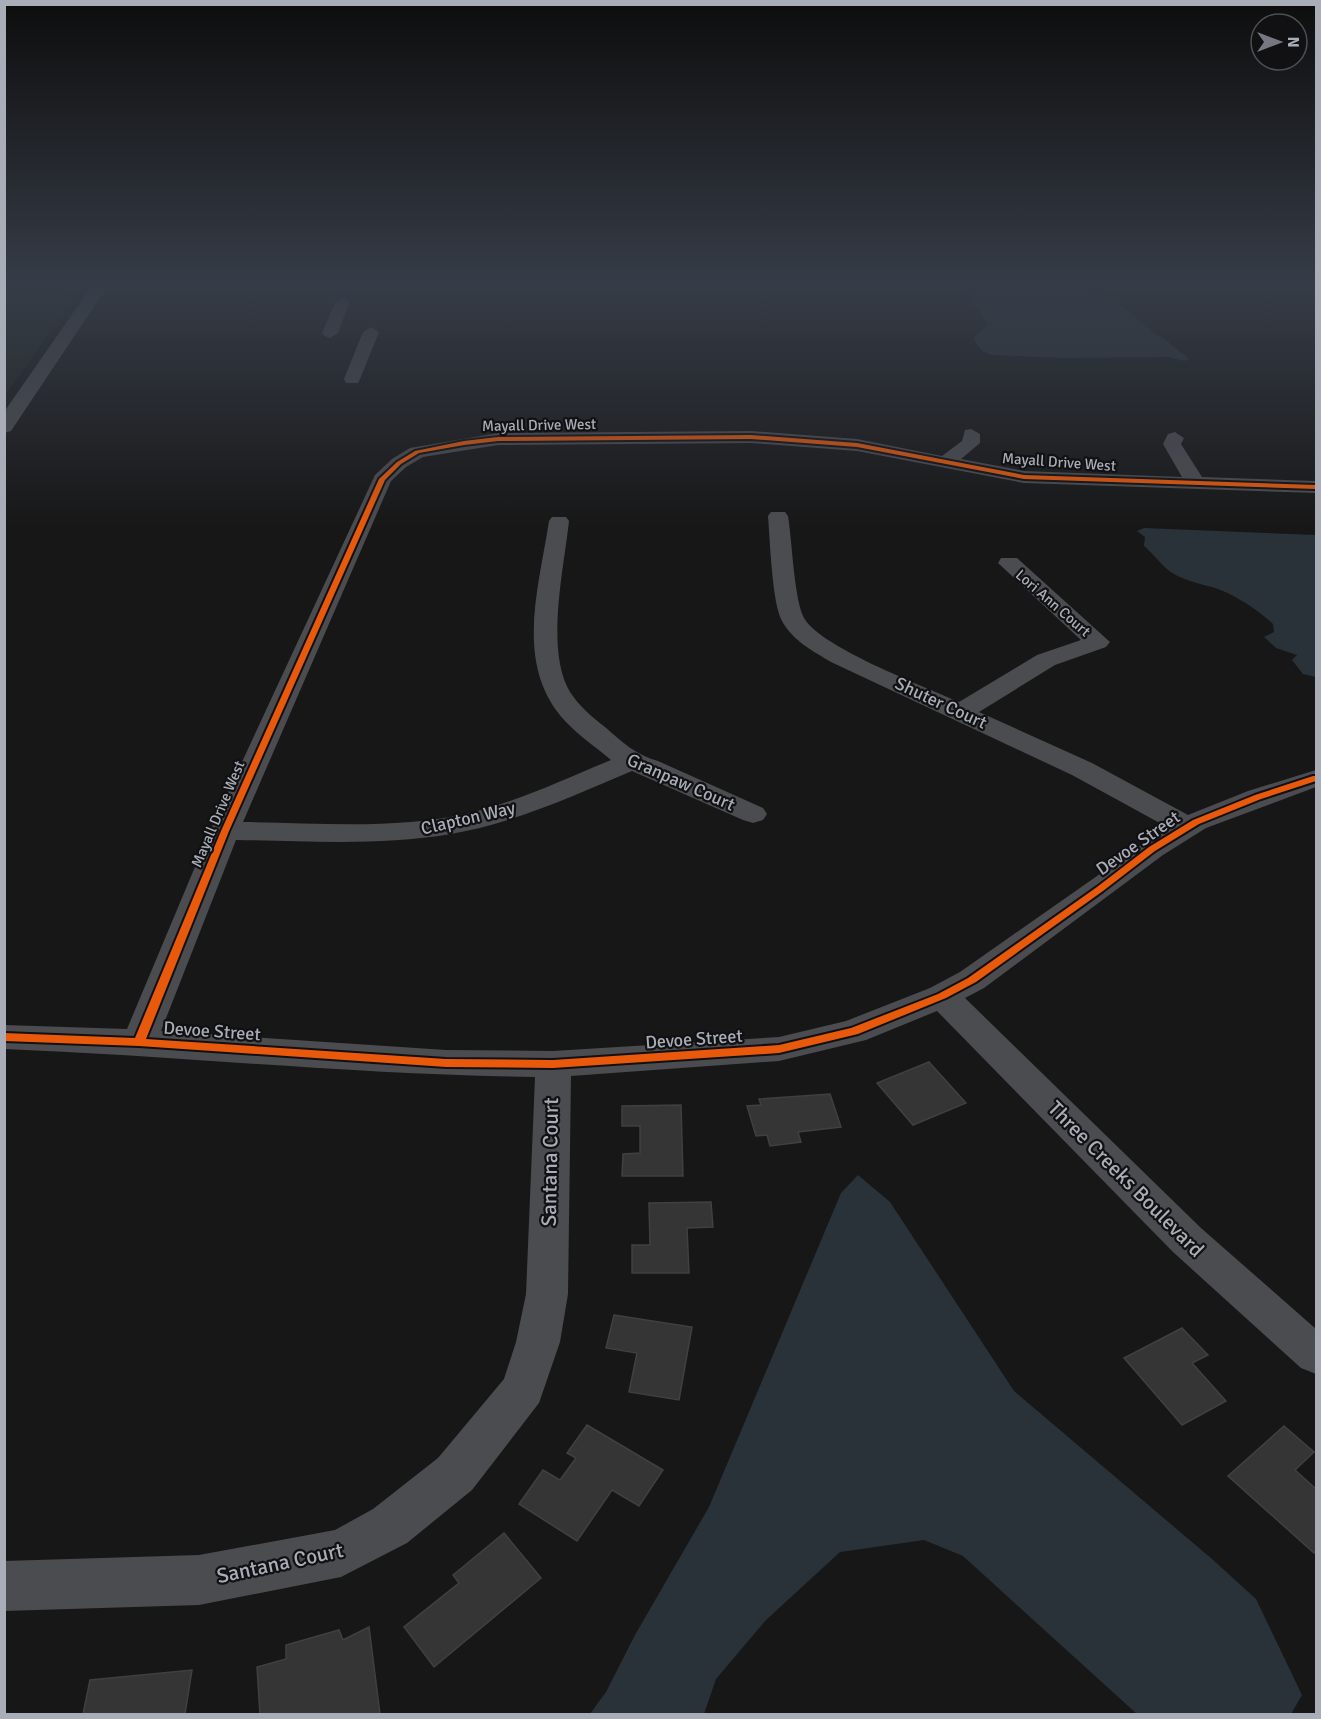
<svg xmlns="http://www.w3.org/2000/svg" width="1321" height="1719" font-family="Signika,sans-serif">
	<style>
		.green { fill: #1d241e }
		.water { fill: #2a3239 }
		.building { fill: #353536; stroke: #3f4043; stroke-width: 1.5 }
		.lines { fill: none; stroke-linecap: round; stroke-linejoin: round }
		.minor { fill: #4b4c50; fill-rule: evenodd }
		.major { fill: #4d4f52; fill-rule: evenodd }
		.cycleway-casing { stroke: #111113; stroke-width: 4 }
		.cycleway { fill: #e8590c; fill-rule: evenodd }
		.labels { text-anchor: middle; stroke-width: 4.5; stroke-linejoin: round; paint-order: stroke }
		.far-street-label { font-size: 15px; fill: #a8adb8; stroke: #111113 }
		.street-label { font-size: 18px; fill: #a8adb8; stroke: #111113 }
		.near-street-label { font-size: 21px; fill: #a8adb8; stroke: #111113 }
	</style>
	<rect width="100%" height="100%" fill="#171717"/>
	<path class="green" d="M19,287H53L54,293L69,298V306L5,395V296L8,291Z"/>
	<g class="water">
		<path d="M1003,287L1088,289L1124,308L1155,333H1152L1163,338L1189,359L1185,361L1169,357L1063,358L992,355L982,351L973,338L988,325L970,298L979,289Z"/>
		<path d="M1144,528L1316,535V677L1303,674L1292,660L1297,655L1276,648L1264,637L1274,632L1273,624C1257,609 1238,597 1218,589C1203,584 1188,582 1174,574C1162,567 1155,555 1144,546L1145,537L1137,531Z"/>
		<path d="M858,1175L890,1202L1014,1391L1212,1559L1256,1599L1302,1695L1291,1714H1137L963,1556L924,1540L840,1552L765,1621L716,1679L704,1714H590L606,1692L635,1635L709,1507L841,1193Z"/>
	</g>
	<g class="building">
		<path d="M929,1062L966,1103L913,1125L877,1083Z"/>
		<path d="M830,1094L841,1127L798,1132L801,1142L770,1146L767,1135L756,1136L747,1106L761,1105L759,1099Z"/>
		<path d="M681,1105L683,1176H622L623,1154L640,1153V1126H622V1106Z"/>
		<path d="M711,1202L713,1227L687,1228L689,1273H632V1245H650L649,1203Z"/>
		<path d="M614,1315L692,1327L679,1400L629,1392L637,1353L606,1348Z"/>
		<path d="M1182,1328L1208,1355L1192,1363L1226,1401L1182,1425L1124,1358Z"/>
		<path d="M587,1425L663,1470L639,1506L612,1490L577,1541L519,1504L543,1470L560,1480L576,1458L567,1453Z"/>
		<path d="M1284,1426L1314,1452L1295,1470L1316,1489V1551L1314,1553L1228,1476Z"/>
		<path d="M504,1533L541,1578L434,1667L404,1627L459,1583L453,1575Z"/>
		<path d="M369,1627L380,1714H260L257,1667L286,1659V1645L339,1630L343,1640Z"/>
		<path d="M192,1670L185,1714H83L90,1680Z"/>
	</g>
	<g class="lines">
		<g class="minor">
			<path d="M343,297L350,301L338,333L330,338L325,336L322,333L336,301Z"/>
			<path d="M371,327L379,332L360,379L358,383H346L344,379L363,332Z"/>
			<path d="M971,429L980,434V443L961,459L1024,471L1182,477L1163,444L1168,434L1175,432L1184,438L1181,444L1202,477L1316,481V493L1024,483L857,451L751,443L498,445L423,457L406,467L391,481L243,822C319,823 396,830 470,813C519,801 565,779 611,760C596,747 579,736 566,722C513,666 539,588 549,521L552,517H566L569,521C564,568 545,651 570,692C579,706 592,717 605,727C622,742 636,755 658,761L763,808L767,814L763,820L753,823L743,820L632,771C573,796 514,823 451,834C380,846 308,841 236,840L161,1031L446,1050L553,1051L779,1037L846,1021L930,988L960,972L1167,827L1072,775L831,662C813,651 793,641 782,621C772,603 770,540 768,516L771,512H785L788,516C792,540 794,596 803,616C816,646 926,687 959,702L1037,655L1081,640L998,563L1001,558H1017L1110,642L1106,647L1055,665L979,712L1092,763L1188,815L1248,791L1316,770V787L1206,828L1163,855L984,988L965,998L1201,1228L1316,1329V1374L1301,1368L1173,1252L937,1011L866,1040L779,1061L571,1076L568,1294L560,1342L539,1403L472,1490L407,1543L341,1577L199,1605L4,1611V1561L199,1555L335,1530L373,1509L438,1458L504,1379L516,1342L526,1294L535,1077C358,1075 181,1056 4,1049V1025L127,1029L210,831L375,475L392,459L410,448L498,433L751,431L857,439L942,456L962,441L965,430Z"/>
		</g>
		<path class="major" d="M91,287H107L11,431L4,433V412Z"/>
		<defs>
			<path id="cycleway" d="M751,435L857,443L1024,475L1316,485V489L1024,479L857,447L751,439L498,441L464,445L419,453L401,464L385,480L229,831L146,1039L446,1059L553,1060L779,1045L851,1028L938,994L968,978L1097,887L1149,847L1193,820L1255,795L1313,776H1316V781L1261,799L1199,824L1155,851L1103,891L976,982L946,998L858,1034L779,1053L553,1068L446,1067L139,1046L4,1041V1033L135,1038L221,831L379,479L397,462L415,451L464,441L498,437Z"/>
		</defs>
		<use href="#cycleway" class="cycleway-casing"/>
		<use href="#cycleway" class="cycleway"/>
	</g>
	<linearGradient id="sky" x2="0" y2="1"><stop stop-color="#0d0d0d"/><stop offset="0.54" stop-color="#363c47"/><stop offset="1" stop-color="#363c47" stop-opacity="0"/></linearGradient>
	<rect width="1321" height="528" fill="url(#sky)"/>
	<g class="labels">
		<g class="far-street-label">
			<text transform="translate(539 425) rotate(-1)" y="5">Mayall Drive West</text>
			<text transform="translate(1059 462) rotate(4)" y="5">Mayall Drive West</text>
			<text transform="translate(1053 603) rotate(41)" y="5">Lori Ann Court</text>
			<text transform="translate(218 814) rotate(-67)" y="5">Mayall Drive West</text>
		</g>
		<g class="street-label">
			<text transform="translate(941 703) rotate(25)" y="6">Shuter Court</text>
			<text transform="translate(681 782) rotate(24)" y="6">Granpaw Court</text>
			<text transform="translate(468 818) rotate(-13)" y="6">Clapton Way</text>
			<text transform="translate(1138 843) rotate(-35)" y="6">Devoe Street</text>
			<text transform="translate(212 1031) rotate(4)" y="6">Devoe Street</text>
			<text transform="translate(694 1039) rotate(-4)" y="6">Devoe Street</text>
		</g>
		<g class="near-street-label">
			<text transform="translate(550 1162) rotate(-89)" y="7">Santana Court</text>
			<text transform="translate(1126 1179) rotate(45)" y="7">Three Creeks Boulevard</text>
			<text transform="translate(280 1563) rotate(-12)" y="7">Santana Court</text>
		</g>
	</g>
	<rect width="1321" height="1719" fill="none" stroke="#a8adb8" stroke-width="12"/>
	<g transform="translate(1279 42) rotate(90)"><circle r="28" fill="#111113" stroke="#4d4f55" stroke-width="1.5"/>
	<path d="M0-4.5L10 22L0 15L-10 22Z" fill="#757880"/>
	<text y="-9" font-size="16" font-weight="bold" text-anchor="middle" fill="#a8adb8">N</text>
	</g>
</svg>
